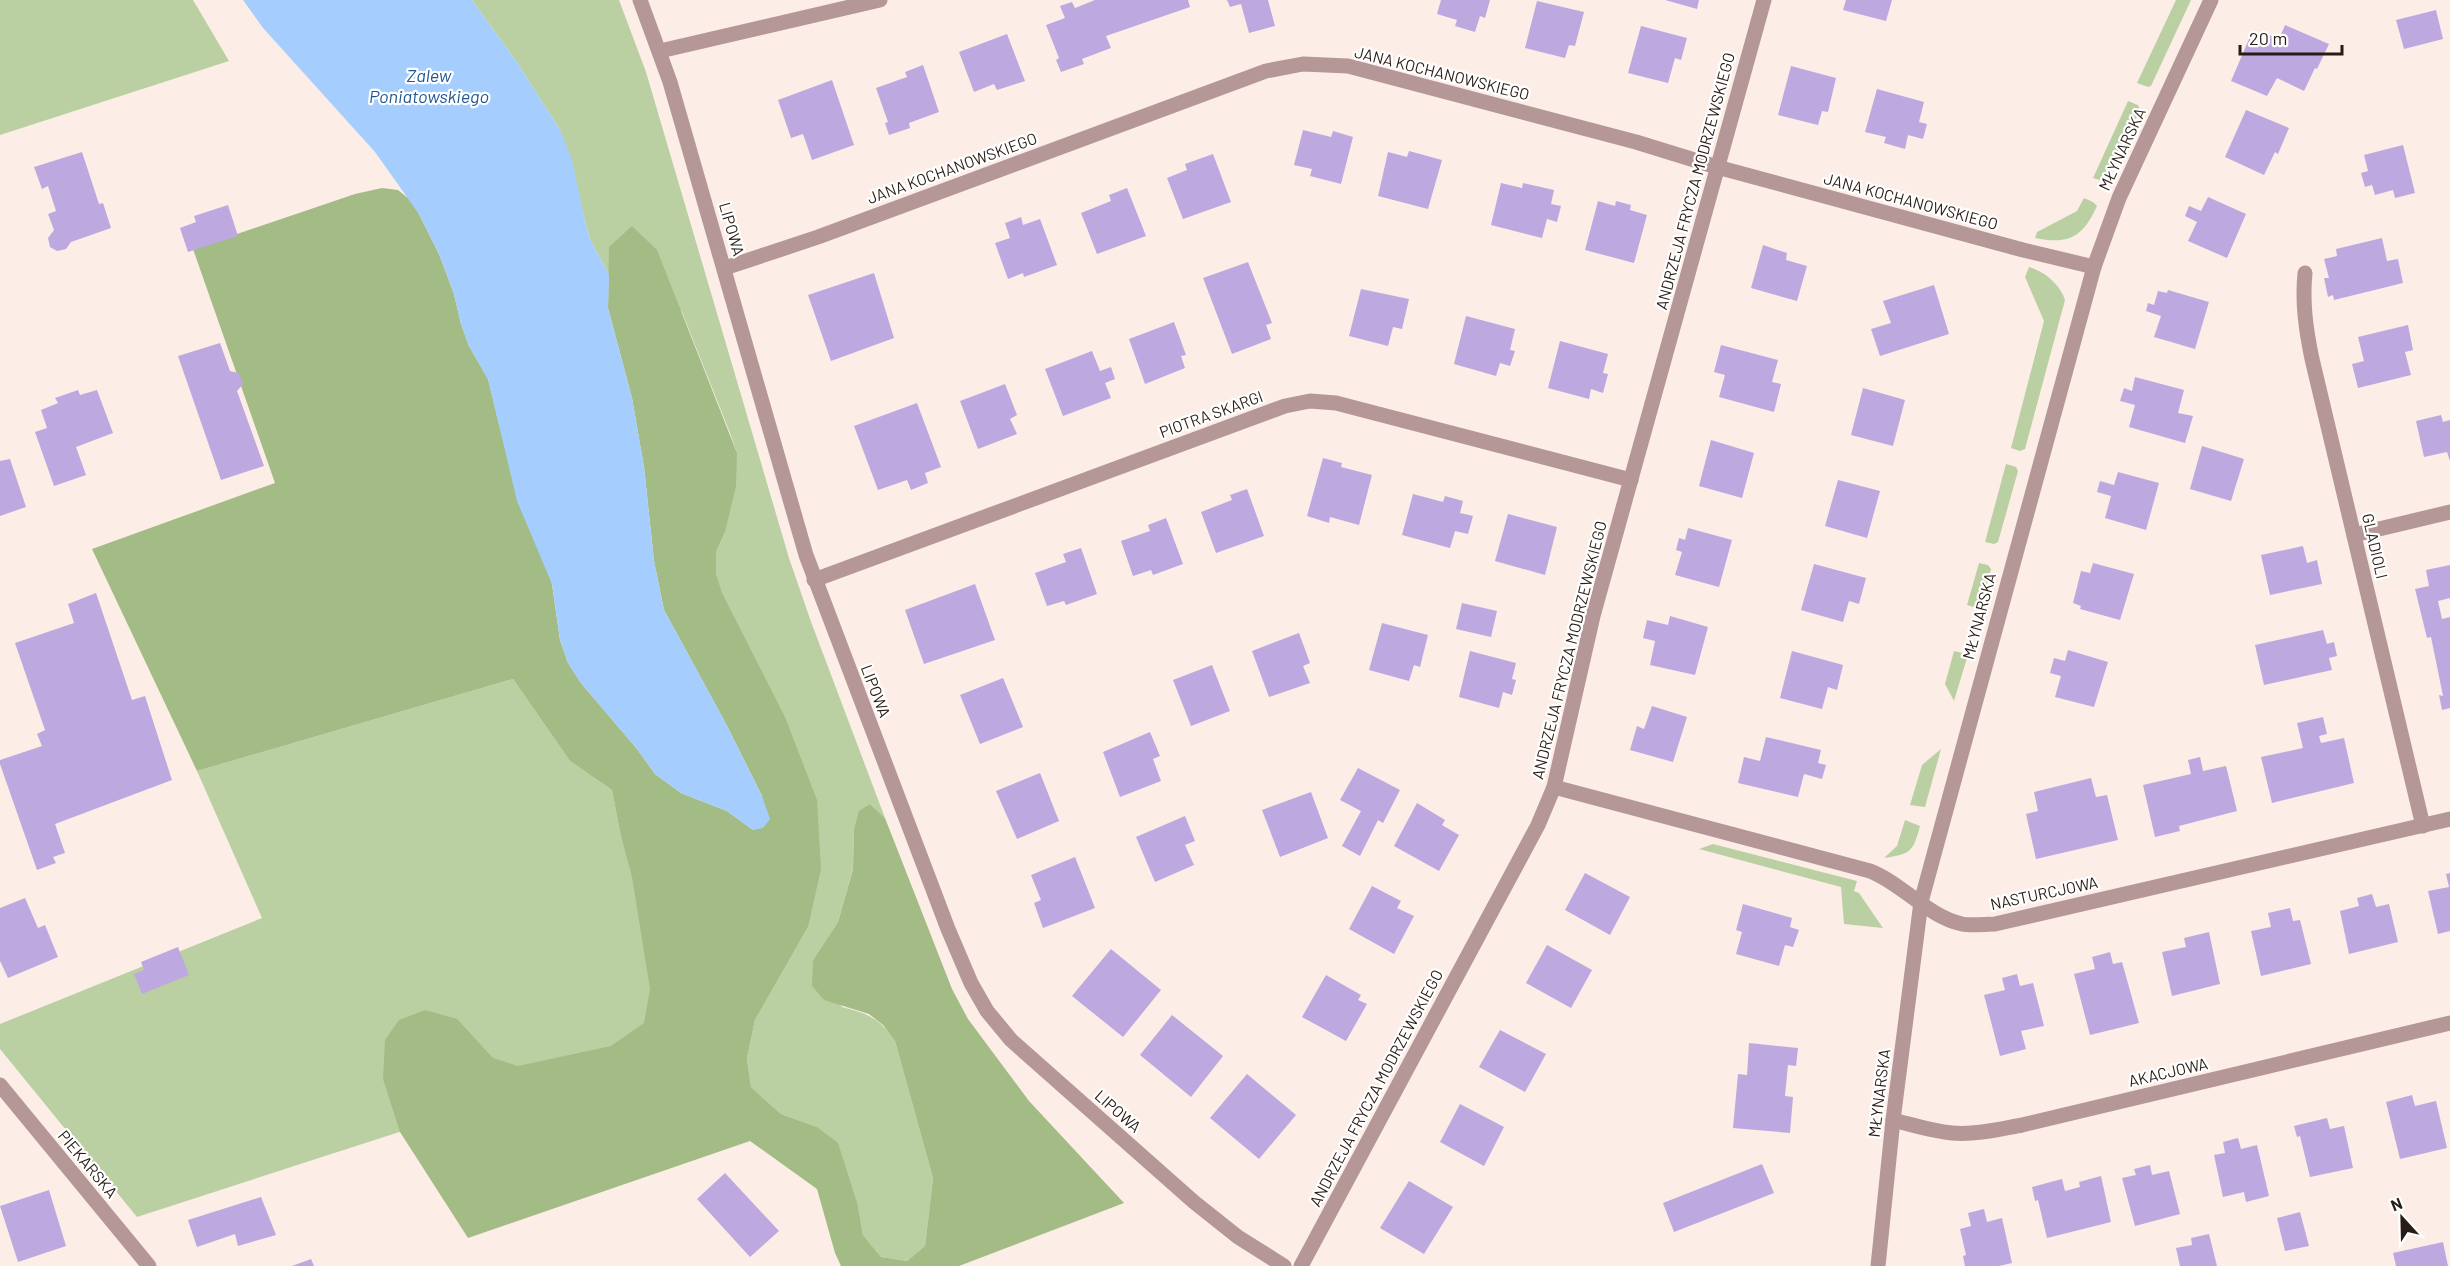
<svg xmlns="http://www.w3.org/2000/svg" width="2450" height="1266" font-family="Barlow,sans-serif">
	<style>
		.green { fill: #bbd0a2 }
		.forest { fill: #a3bb84 }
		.water { fill: #a5cefe }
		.building { fill: #bda8e0 }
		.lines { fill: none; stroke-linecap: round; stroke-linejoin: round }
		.minor { stroke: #b69798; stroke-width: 15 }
		.labels { text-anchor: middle; stroke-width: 4.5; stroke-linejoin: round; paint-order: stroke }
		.street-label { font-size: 16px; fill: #281c16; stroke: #fff }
		.water-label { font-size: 18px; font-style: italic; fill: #205892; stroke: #fff }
	</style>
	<rect width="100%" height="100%" fill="#fceee7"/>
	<g class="green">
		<path d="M0,0H193L229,61L0,135Z"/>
		<path d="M472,0H619L646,72L789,558L810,619L885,818L870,804L854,829L853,868L838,922L813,960L842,1007C869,1014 879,1018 895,1041L933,1178L925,1246L907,1261L881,1257L863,1235L858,1206L817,1127L781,1114L751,1087L747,1058L755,1020L808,927L716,574V552L725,532L737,453L730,433L682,312L609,247V275L590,239L560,130L518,64Z"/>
		<path d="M2176,0H2191L2151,86L2148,87L2137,83Z"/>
		<path d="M2128,101L2138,105L2140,110L2106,182L2093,178Z"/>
		<path d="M2084,198L2093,202L2097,206C2083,237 2069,245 2035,238L2037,232L2077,211Z"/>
		<path d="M2029,267C2044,271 2060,284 2065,300L2025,449L2020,451L2011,448L2044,321L2025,277Z"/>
		<path d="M2006,464L2016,467L2018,471L1998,542L1994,544L1985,542Z"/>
		<path d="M1979,563L1988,565L1991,569L1980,609L1967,605Z"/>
		<path d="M1954,651L1966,654L1967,658L1954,701L1945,684Z"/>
		<path d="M513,679L570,761L612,790L620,832L696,1036L137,1217L0,1049V1024L262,918L197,771Z"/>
		<path d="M1941,749L1925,807L1910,805L1922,765Z"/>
		<path d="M1905,820L1920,826C1913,852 1911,854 1884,858L1897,846Z"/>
		<path d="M1713,844L1857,881L1854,891L1859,893L1883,928L1844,924L1841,887L1699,849Z"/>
	</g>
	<path class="forest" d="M382,188L398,190L409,199L419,214L439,254L454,294L461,324L469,346L488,379L499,424L552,584L560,640L568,663L581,683L637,749L655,774L681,793L727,811L753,830L762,796L725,722L664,610L654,561L644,467L632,398L608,308L609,247L632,226L657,250L737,453L736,486L725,532L716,552V574L722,593L785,717L817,800L821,869L808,927L755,1020L747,1058L751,1087L781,1114L817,1127L838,1143L858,1206L863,1235L881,1257L907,1261L925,1246L933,1178L895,1041L883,1025L869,1014L824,1000L812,986L813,960L838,922L853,869L854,829L859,811L870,804L885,818L952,989L968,1019L1029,1101L1124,1203L959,1266H841L835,1253L817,1189L750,1141L468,1238L400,1132L383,1079L385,1040L399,1020L425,1010L457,1019L493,1058L518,1066L611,1046L644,1023L650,989L632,877L620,832L612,790L570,761L513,679L197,771L92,549L275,483L193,249L355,194Z"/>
	<path class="water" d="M243,0H472L518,64L560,130L572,160L585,221L590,239L609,275L608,308L632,398L644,467L654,561L664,610L725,722L762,796L770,819L763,828L753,830L727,811L681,793L655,774L637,749L581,683L568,663L560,640L552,584L517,501L488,379L469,346L461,324L454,294L439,254L419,214L375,152L263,28Z"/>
	<g class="building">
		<path d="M1095,0H1188L1190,7L1106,36L1111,48L1082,59L1084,64L1061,72L1056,60L1059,58L1046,25L1065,18L1060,6L1072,2L1075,8Z"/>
		<path d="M1227,0H1268L1275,26L1249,33L1241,4L1230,7Z"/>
		<path d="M1441,0H1490L1485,18L1480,16L1475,32L1455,26L1457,20L1437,14Z"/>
		<path d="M1665,0H1699L1697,9Z"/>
		<path d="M1846,0H1892L1886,21L1843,10Z"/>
		<path d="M1537,1L1584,12L1575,46L1569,45L1565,58L1525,48Z"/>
		<path d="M2436,10L2443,39L2404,49L2396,20Z"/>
		<path d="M2285,25L2329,44L2317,69L2315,68L2304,91L2277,78L2267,96L2231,81L2249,39L2264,45L2269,35L2279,39Z"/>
		<path d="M1641,26L1687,38L1681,60L1675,58L1668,83L1628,73Z"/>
		<path d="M1007,34L1025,81L997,90L994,84L974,92L959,52Z"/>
		<path d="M923,65L939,112L909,123L910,128L889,135L885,123L888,122L876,88L907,77L905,72Z"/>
		<path d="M1791,66L1836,78L1828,112L1822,111L1818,125L1778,115Z"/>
		<path d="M832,80L854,145L812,160L803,134L791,138L778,100Z"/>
		<path d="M1877,89L1924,102L1919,122L1927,124L1923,139L1908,135L1905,149L1884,143L1886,137L1865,132Z"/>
		<path d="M2246,110L2289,128L2278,154L2275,152L2264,175L2225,157Z"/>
		<path d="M1303,130L1331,137L1333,131L1353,137L1341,184L1310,176L1312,169L1294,165Z"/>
		<path d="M2403,145L2415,193L2395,198L2393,190L2375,195L2372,185L2365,187L2361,173L2368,171L2364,155Z"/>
		<path d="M1409,151L1442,160L1428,209L1378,196L1388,152L1407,157Z"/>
		<path d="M82,152L99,204L103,203L111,228L71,242L66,249L57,251L50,247L48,238L54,230L48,214L56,211L48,186L42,189L34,167Z"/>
		<path d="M1213,154L1231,202L1183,219L1167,178L1187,170L1185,164Z"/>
		<path d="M1501,183L1522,188L1523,183L1554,190L1551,204L1561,206L1557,222L1547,219L1542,238L1491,225Z"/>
		<path d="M1127,188L1146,236L1097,254L1081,213L1111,201L1109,195Z"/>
		<path d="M2208,197L2246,214L2227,258L2188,241L2197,222L2185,216L2189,206L2201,211Z"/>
		<path d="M1598,201L1615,206L1616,201L1631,205L1630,210L1647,215L1634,263L1585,250Z"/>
		<path d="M228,205L238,236L188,252L180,228L196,222L194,216Z"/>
		<path d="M1021,217L1023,225L1040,219L1057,265L1024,277L1023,273L1008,279L995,243L1010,238L1005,223Z"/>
		<path d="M2382,238L2387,261L2398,259L2403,283L2334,300L2333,295L2328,297L2324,278H2329L2324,259L2337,256L2336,249Z"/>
		<path d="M1763,245L1787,253L1786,260L1807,266L1797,301L1751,288Z"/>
		<path d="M1248,262L1272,323L1266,325L1271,339L1232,354L1203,278Z"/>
		<path d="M874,273L894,338L831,361L808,295Z"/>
		<path d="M1934,285L1949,334L1880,356L1871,329L1891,323L1883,301Z"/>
		<path d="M1361,289L1409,299L1402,329L1393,327L1388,346L1349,336Z"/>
		<path d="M2168,290L2209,302L2195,349L2154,337L2161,316L2146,311L2148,303L2154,305L2158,291L2167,293Z"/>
		<path d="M1466,316L1515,329L1510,350L1515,351L1510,366L1500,363L1496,376L1454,364Z"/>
		<path d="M1174,322L1186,355L1181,356L1185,368L1145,384L1129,339Z"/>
		<path d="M2408,325L2413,350L2405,352L2411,375L2358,388L2352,364L2364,361L2358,337Z"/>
		<path d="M1560,341L1608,354L1603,373L1608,374L1603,393L1591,389L1589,399L1548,388Z"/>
		<path d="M220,343L230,371L239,373L243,384L237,391L264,466L221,480L178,356Z"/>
		<path d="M1721,345L1778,360L1772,382L1781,384L1774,412L1719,397L1725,375L1714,372Z"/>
		<path d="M1092,351L1100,371L1111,367L1115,379L1105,383L1111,398L1063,416L1045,369Z"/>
		<path d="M2135,377L2184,390L2178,413L2193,416L2185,443L2129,427L2135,405L2120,401L2124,388L2132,391Z"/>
		<path d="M1005,384L1017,415L1010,419L1017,434L978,449L960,401Z"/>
		<path d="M1863,388L1905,400L1893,446L1851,435Z"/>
		<path d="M78,390L80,395L97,390L113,433L76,447L86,475L54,486L35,432L47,428L41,410L58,403L55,398Z"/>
		<path d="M917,403L941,467L925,473L928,483L911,490L907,480L878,490L854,426Z"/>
		<path d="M2441,415L2443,422L2450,420V461L2447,452L2424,457L2416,421Z"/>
		<path d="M1711,440L1754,453L1742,498L1699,486Z"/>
		<path d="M2202,446L2244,459L2231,501L2190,489Z"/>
		<path d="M1323,458L1342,463L1341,467L1372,475L1359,525L1330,517L1329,523L1307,516Z"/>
		<path d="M10,459L26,507L0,516V461Z"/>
		<path d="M2118,472L2159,483L2146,530L2105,518L2111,496L2097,492L2100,481L2114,485Z"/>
		<path d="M1838,480L1880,491L1867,538L1825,526Z"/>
		<path d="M1247,489L1264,536L1216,553L1201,512L1232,500L1230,495Z"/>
		<path d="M1413,494L1443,502L1445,496L1463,501L1460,513L1473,516L1468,534L1455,531L1450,548L1402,535Z"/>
		<path d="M1508,514L1557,527L1545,575L1495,561Z"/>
		<path d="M1166,518L1183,564L1153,575L1151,570L1133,576L1121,541L1150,531L1148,525Z"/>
		<path d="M1688,528L1732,540L1719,587L1675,575L1682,552L1676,550L1679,538L1685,540Z"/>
		<path d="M2303,546L2307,563L2317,560L2322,584L2270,595L2261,555Z"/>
		<path d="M1081,548L1097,594L1066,605L1064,601L1047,606L1035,573L1066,562L1063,554Z"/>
		<path d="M2093,563L2134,574L2120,620L2080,609L2081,606L2073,603L2081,571L2090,573Z"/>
		<path d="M1814,564L1866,578L1859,604L1849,601L1843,622L1801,610Z"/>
		<path d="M2450,565V598L2438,601L2442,619L2450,617V708L2442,710L2439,695L2443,696L2431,637L2427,638L2415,589L2429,586L2426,570Z"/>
		<path d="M975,584L995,640L924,664L905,610Z"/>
		<path d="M96,593L132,700L145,696L172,780L55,824L65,853L53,857L56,863L37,870L0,764V760L42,746L37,734L45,730L15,643L74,623L68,604Z"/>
		<path d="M1462,603L1497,611L1491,637L1456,629Z"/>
		<path d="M1670,616L1708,627L1695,675L1650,665L1655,641L1643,638L1647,620L1668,625Z"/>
		<path d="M1382,623L1428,635L1420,667L1414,665L1409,681L1369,670Z"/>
		<path d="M2323,630L2327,644L2334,642L2337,656L2329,658L2332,670L2264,685L2255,645Z"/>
		<path d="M1299,633L1310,663L1303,666L1310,683L1269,697L1252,651Z"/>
		<path d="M2068,650L2108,662L2094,707L2055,697L2061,676L2050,673L2054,658L2065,661Z"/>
		<path d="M1470,651L1516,663L1512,679L1516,680L1512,695L1503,692L1499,708L1459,697Z"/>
		<path d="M1792,651L1843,665L1837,690L1828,687L1822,709L1780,698Z"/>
		<path d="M1212,665L1230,711L1191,726L1173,680Z"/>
		<path d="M1003,678L1023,727L980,744L960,695Z"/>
		<path d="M1652,706L1687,717L1673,762L1630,750L1637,726L1644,729Z"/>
		<path d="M2323,717L2327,734L2319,736L2321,743L2344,738L2354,783L2272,803L2261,757L2303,748L2297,723Z"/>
		<path d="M1150,732L1160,756L1153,759L1161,781L1120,797L1103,752Z"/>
		<path d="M1766,737L1821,750L1818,763L1826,765L1822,779L1804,774L1798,797L1738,783L1744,757L1760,761Z"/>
		<path d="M2200,757L2203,771L2226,766L2237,811L2179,826L2180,831L2155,837L2143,785L2191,774L2188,760Z"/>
		<path d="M1358,768L1400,790L1383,823L1378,820L1360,856L1342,846L1361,811L1340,800Z"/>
		<path d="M1040,773L1059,821L1017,839L996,791Z"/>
		<path d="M2091,778L2096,797L2107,795L2118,840L2036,859L2026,814L2038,811L2034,792Z"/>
		<path d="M1311,792L1328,838L1280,857L1262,810Z"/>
		<path d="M1417,803L1445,820L1442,825L1459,835L1439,871L1394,846Z"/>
		<path d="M1185,816L1195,841L1185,845L1194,865L1155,882L1136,837Z"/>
		<path d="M1075,857L1095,908L1043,928L1034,903L1041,900L1031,875Z"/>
		<path d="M1585,873L1630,897L1610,935L1565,910Z"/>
		<path d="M2450,873V931L2438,934L2428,891L2449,887L2446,874Z"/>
		<path d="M1372,886L1401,901L1397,908L1414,916L1394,954L1349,929Z"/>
		<path d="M2372,894L2376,907L2389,904L2398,942L2349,954L2340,911L2359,906L2357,898Z"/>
		<path d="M25,898L38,928L45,925L58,957L8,978L0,961V908Z"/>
		<path d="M1743,904L1792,918L1790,927L1799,930L1793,947L1785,945L1779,966L1736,954L1742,932L1736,930Z"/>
		<path d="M2290,908L2293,921L2300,920L2311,964L2261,976L2251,931L2271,927L2268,913Z"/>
		<path d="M2209,932L2220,984L2172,996L2162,952L2186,947L2184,938Z"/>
		<path d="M1547,945L1592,970L1571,1008L1526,983Z"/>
		<path d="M178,947L189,975L142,994L134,974L144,970L141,962Z"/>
		<path d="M1111,949L1161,990L1123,1037L1072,996Z"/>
		<path d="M2110,952L2113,964L2122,962L2139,1023L2090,1035L2074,974L2095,969L2092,957Z"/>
		<path d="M2017,974L2020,986L2033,983L2044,1026L2021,1031L2026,1049L2000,1056L1984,995L2005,990L2002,978Z"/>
		<path d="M1326,975L1361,995L1358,1000L1367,1004L1346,1041L1302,1017Z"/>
		<path d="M1172,1015L1223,1056L1191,1097L1140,1055Z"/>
		<path d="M1500,1030L1546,1054L1525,1092L1479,1067Z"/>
		<path d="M1749,1043L1798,1048L1796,1066L1788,1065L1785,1096L1793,1097L1790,1133L1733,1128L1738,1074L1747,1075Z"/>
		<path d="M1247,1074L1296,1115L1259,1159L1210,1118Z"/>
		<path d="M2412,1095L2415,1106L2436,1101L2447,1148L2400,1159L2386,1102Z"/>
		<path d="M1460,1104L1504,1127L1484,1166L1440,1142Z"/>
		<path d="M2327,1118L2330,1129L2344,1126L2353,1168L2310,1177L2300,1136L2297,1137L2294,1126Z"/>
		<path d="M2238,1138L2241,1149L2257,1145L2269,1196L2246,1202L2244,1192L2223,1197L2214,1155L2225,1153L2223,1142Z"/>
		<path d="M1762,1164L1774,1193L1674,1232L1663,1203Z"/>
		<path d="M2150,1165L2152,1175L2169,1171L2180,1214L2135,1226L2122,1178L2136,1175L2134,1169Z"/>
		<path d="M725,1173L779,1231L750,1257L697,1199Z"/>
		<path d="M2101,1176L2111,1222L2047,1238L2038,1200L2035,1201L2032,1187L2062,1179L2065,1191L2080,1187L2079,1182Z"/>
		<path d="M1409,1181L1453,1207L1424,1254L1380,1228Z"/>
		<path d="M49,1190L66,1246L18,1262L0,1206Z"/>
		<path d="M261,1197L276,1235L238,1246L235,1234L197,1247L188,1220Z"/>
		<path d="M1984,1209L1987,1222L2002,1218L2012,1263L1999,1266H1965L1963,1256L1966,1255L1960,1229L1971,1226L1968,1213Z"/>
		<path d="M2300,1212L2309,1246L2285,1251L2277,1218Z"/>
		<path d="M2209,1234L2217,1266H2180L2176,1248L2192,1245L2191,1238Z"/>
		<path d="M2443,1242L2448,1266H2396L2393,1253Z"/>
		<path d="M311,1259L314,1266H292Z"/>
	</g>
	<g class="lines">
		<g class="minor">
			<path d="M640,0L670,82L806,555L948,929L971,983L987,1011L1011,1040L1194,1202L1238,1237L1284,1266"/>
			<path d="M660,51L880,0"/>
			<path d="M725,268L818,237L1266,71L1303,64L1348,66L1636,142L1717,167L2023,250L2094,267"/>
			<path d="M2305,273C2302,303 2306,330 2312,359L2423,826"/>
			<path d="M2354,535L2450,512"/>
			<path d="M814,580L1285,406L1310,401L1336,403L1631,480"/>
			<path d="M1554,787L1870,871C1903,884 1927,916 1962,924C1972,926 1985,924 1995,924L2450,819"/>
			<path d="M0,1085L149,1266"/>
			<path d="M1893,1120C1913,1125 1932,1131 1952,1133C1976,1135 2000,1129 2022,1125L2450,1023"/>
			<path d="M1301,1266L1538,825L1554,787L1593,616L1764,0"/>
			<path d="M1878,1266L1893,1120L1921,902L2094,267L2119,198L2211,0"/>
		</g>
	</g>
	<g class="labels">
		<g class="street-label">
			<text transform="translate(1442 73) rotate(14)" y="6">JANA KOCHANOWSKIEGO</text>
			<text transform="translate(2122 149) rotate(-65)" y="6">MŁYNARSKA</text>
			<text transform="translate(952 168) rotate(-20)" y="6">JANA KOCHANOWSKIEGO</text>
			<text transform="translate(1695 181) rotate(-75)" y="6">ANDRZEJA FRYCZA MODRZEWSKIEGO</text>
			<text transform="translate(1911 201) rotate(15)" y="6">JANA KOCHANOWSKIEGO</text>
			<text transform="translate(732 229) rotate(74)" y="6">LIPOWA</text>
			<text transform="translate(1211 414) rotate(-20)" y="6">PIOTRA SKARGI</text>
			<text transform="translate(2375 546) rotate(77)" y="6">GLADIOLI</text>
			<text transform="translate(1979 616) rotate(-75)" y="6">MŁYNARSKA</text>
			<text transform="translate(1569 650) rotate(-76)" y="6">ANDRZEJA FRYCZA MODRZEWSKIEGO</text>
			<text transform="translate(876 691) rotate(69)" y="6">LIPOWA</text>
			<text transform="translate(2044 893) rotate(-12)" y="6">NASTURCJOWA</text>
			<text transform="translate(2168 1072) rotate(-13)" y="6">AKACJOWA</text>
			<text transform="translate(1376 1088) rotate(-62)" y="6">ANDRZEJA FRYCZA MODRZEWSKIEGO</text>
			<text transform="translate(1879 1093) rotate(-83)" y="6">MŁYNARSKA</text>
			<text transform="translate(1118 1111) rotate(41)" y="6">LIPOWA</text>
			<text transform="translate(88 1164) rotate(50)" y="6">PIEKARSKA</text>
		</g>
		<g class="water-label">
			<text x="429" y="82">Zalew<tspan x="429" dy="21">Poniatowskiego</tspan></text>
		</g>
	</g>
	<g transform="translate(2402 1218) rotate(338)" stroke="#ffffff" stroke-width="4.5" paint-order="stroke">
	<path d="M0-4.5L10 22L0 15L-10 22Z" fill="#281c16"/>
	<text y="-9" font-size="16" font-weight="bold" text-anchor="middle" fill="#281c16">N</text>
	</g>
	<path d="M2240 45v9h102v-9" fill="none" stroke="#281c16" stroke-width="3"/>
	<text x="2249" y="45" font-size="18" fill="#281c16" stroke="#ffffff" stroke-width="4.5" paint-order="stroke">20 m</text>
</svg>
